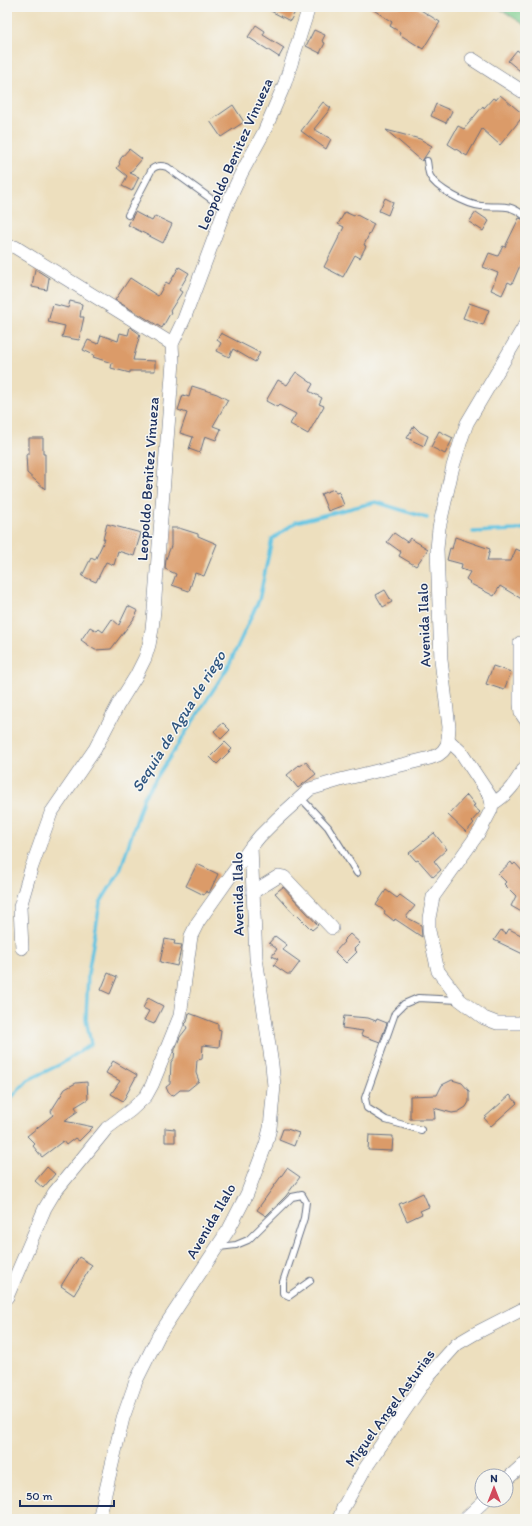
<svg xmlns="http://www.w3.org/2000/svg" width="532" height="1526" font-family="Itim,sans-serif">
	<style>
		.green { fill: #80cf8f; stroke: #4e7f76 }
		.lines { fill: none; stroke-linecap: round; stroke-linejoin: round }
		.stream { stroke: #64c4e2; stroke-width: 3.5 }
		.building { fill: #db9b69 }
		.lane-casing { stroke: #646d80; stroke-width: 8 }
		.street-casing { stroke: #646d80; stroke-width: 14 }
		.lane { stroke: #fff; stroke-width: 6 }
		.street { stroke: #fff; stroke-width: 13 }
		.labels { text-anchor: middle; stroke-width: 3; stroke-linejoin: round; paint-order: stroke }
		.street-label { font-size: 15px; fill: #1b2f5e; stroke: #f6f6f2 }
		.water-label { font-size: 16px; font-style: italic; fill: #2d547f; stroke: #f6f6f2 }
	</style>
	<rect width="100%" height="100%" fill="#f6f6f2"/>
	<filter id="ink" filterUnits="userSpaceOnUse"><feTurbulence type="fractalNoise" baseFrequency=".025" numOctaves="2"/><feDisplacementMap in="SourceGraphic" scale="8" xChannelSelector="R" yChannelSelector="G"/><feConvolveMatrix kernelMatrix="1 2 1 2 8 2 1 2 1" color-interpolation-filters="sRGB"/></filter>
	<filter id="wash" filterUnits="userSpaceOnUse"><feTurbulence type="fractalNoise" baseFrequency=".012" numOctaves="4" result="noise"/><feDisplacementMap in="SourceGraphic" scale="16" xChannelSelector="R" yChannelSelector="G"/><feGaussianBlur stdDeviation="0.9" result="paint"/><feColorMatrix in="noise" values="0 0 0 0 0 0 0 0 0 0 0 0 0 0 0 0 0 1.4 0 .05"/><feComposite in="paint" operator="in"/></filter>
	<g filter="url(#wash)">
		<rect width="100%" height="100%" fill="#eddfbe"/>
		<path class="green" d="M497,7H525V25Z"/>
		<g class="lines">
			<g class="stream">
				<path d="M473,532L516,530L525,528"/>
				<path d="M7,1102L28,1080L61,1064L91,1044L86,1019L88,974L100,903L120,871L144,797L228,667L259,600L272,539L296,522L376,502L427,518"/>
			</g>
		</g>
		<g id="blocks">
			<g class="building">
				<path d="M263,7H298L290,21Z"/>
				<path d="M369,7H416L440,22L423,49L399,34L400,32L390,26L392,22Z"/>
				<path d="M256,25L265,31L263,35L284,48L279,57L248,37Z"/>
				<path d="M314,30L325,35L322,41L325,43L320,53L306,46Z"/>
				<path d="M517,50L525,56V75L508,61Z"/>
				<path d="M500,95L524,115L500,145L482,129L467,156L448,144L458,126L464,129L483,106L484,108L493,98L496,100Z"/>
				<path d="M323,102L331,108L314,129L331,139L326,149L301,131Z"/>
				<path d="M436,104L452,111L446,123L431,116Z"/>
				<path d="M233,105L244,122L221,137L210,121Z"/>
				<path d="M386,130L420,139L432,146L422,161Z"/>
				<path d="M129,149L142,159L130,173L139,177L132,191L122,186L127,176L117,168L120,164L119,163L121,158Z"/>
				<path d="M385,198L393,202L388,215L379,211Z"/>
				<path d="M135,212L152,221L155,216L172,224L163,243L128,225Z"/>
				<path d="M345,212L354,216L355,214L374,224L364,245L366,246L360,258L355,255L343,277L324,267L344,227L338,224Z"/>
				<path d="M476,212L489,221L483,231L469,222Z"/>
				<path d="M519,218L525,220V254L512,284L508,282L502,295L491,290L498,273L483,267L489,253L498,256L503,246L505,247Z"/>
				<path d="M179,267L189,273L179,290L182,292L170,311L171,312L162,328L115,300L130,278L158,296L166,282L169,284Z"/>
				<path d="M35,269L49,278L47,290L32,287Z"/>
				<path d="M70,301L82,304L80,317H84L79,340L62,337L65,326L48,322L53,304L68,308Z"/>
				<path d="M469,303L489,310L483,325L463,318Z"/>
				<path d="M130,327L140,334L133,360L155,361V371H130V373L111,368L112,363L93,357L94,355L83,350L88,340L98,344L101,335L118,341L120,333L128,335Z"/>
				<path d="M221,333L260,353L255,362L233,349L229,357L217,351L221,343L217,340Z"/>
				<path d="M296,372L313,384L309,391L322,398L319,404L324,406L308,434L290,424L296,414L279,405L277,407L266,401L278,380L287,385Z"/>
				<path d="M192,386L217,394L228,400L213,426L221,429L216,440L205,436L200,453L189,449L193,437L180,433L187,413L178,410L183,395L189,397Z"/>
				<path d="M414,426L420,432L428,436L424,446L407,438Z"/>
				<path d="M439,431L453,438L445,454L431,447Z"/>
				<path d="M29,438H43V454H45V489L27,473L26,454H29Z"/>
				<path d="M334,489L336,493L339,492L344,505L328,511L321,494Z"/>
				<path d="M107,524L141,533L134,556L118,551L114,565L106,562L96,582L82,576L91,558L95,560L105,539H103Z"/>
				<path d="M171,528H179L198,534V536L217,544L204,576L195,573L189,591L172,585L176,574L165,569L166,559L171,546Z"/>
				<path d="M394,533L407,542L410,538L428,549L416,566L399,556L401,552L387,542Z"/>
				<path d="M455,537L490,549L487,561H511L516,549L525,553V601L500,586L494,596L469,583L470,582L466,579L470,572L461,569L462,564L447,560L450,548L452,549Z"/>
				<path d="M385,590L392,602L383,607L376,595Z"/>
				<path d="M128,606L138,611L133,620L111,649L95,650L81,640L90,627L97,631L99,629L103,632L112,619L119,625Z"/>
				<path d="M493,666L511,672L504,690L486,684Z"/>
				<path d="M223,723L230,730L221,739L214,731Z"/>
				<path d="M225,742L232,749L217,764L210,757Z"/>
				<path d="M306,762L316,774L298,788L287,775L299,765L300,766Z"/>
				<path d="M467,795L475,805L473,806L480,812L472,821L474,823L466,832L448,815Z"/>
				<path d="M434,833L447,849L434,861L441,870L433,877L418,860L416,861L409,853Z"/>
				<path d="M511,862L513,865L515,863L525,874V914L511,906L516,896L504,884L506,882L498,874Z"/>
				<path d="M197,864L218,874L210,891L209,893L206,891L204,895L186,886Z"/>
				<path d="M283,887L318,925L312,930L296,914L295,915L275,893Z"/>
				<path d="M386,890L397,898L400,895L415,906L406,917L421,925L422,937L395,919L394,921L384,913L385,911L376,905Z"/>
				<path d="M509,929L525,937V955L494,940L501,930L506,934Z"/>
				<path d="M350,934L360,943L354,949L357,952L346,963L335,952L344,942L343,941Z"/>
				<path d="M275,936L287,945L283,950L300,962L291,974H287L274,965L278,959L272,956L277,949L269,943Z"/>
				<path d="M165,939L175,941L174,944L182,945L177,966L160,962Z"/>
				<path d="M108,973L117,977L110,994L101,990Z"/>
				<path d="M148,998L163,1006L154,1024L144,1020L149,1011L143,1008Z"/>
				<path d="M189,1013L218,1024V1029L221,1030L219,1047L203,1045L202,1059L197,1060L196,1073L199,1081L188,1090H180L174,1095L169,1094L166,1087L170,1084L171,1062L174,1058L175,1049L180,1037L187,1028L185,1024L187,1022Z"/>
				<path d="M344,1016L368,1018L376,1021L377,1019L387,1023L380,1042L361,1035L363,1031L342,1028Z"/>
				<path d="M113,1061L137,1075L123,1101L111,1094L120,1081L106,1073Z"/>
				<path d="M452,1080L462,1083L469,1091V1102L466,1107L458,1112L452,1113L434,1108L435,1119H410V1096L437,1095L442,1085Z"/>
				<path d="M87,1082L88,1099L75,1107L78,1111L64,1121L93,1127L79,1141L75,1138L66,1145L63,1141L42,1157L33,1146L35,1144L27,1136L53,1115L51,1111L65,1089L76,1083Z"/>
				<path d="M510,1095L517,1103L491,1126L484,1118Z"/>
				<path d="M165,1128L175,1129V1142H165Z"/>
				<path d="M283,1129H287L299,1133L294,1146L279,1140Z"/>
				<path d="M369,1135L393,1136L392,1151L368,1150Z"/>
				<path d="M47,1167L55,1174L43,1188L35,1181Z"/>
				<path d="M287,1168L300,1177L286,1196L266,1216L257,1210Z"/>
				<path d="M423,1193L429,1207L420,1211L422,1214L407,1221L399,1204Z"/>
				<path d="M79,1257L92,1265L74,1295L61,1286Z"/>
			</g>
		</g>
	</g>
	<g filter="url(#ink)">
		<use href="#blocks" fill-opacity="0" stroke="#646d80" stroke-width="1"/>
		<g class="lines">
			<defs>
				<g id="lane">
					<path d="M427,161C428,166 428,172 430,176C436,189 468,205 481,206C502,208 506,202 525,216"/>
					<path d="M128,215L152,169C157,165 161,165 167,167L225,209"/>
					<path d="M300,797L328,827L357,873"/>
					<path d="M421,1130L386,1120L367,1108L365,1098L395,1013L404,1004L418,998L459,1000"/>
					<path d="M219,1247L236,1245L248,1240L292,1197L302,1195L306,1202L304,1218L283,1282V1293L289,1296L310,1281"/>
				</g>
				<g id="street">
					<path d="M472,59L525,93"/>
					<path d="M15,247L172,344"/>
					<path d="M520,643V704L521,713L525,719"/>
					<path d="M448,740L460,751L490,796L492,804L491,810L480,831L433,897L429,918V931L438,971L460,1000L484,1018L497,1023H520L525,1020"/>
					<path d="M492,804C508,795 516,782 525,767"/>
					<path d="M253,892L279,876L284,877L332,928"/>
					<path d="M22,948L20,907L31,869L51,813L95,749L118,705L136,676L145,658L149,645L152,629L154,610L173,362L172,344L184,319L225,209L241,174L264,132L285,83L309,7"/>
					<path d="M7,1297L45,1208L54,1193L107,1128L131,1110L146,1096L152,1085L180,1016L191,936L198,922L251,847"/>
					<path d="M506,1480L525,1463"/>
					<path d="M99,1519L123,1418L136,1381L159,1335L229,1229L247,1194L266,1144L270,1128L274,1086L272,1065L256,958L251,847L260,836L277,819L310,789L340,780L430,758L438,755L443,751L447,745L448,740L449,727L441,660L437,549L439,528L453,466L462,437L467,423L525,325"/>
					<path d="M339,1519L343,1508L364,1470L429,1375L457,1344L474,1334L525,1308"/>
					<path d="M465,1519L485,1500"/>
				</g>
			</defs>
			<use href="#lane" class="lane-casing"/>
			<use href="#street" class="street-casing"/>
			<use href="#lane" class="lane"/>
			<use href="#street" class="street"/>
		</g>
	</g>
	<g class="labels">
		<g class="street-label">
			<text transform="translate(235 154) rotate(-66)" y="5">Leopoldo Benitez Vinueza</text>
			<text transform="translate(148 479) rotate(-86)" y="5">Leopoldo Benitez Vinueza</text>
			<text transform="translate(424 625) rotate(-92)" y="5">Avenida Ilalo</text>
			<text transform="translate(238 894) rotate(-91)" y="5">Avenida Ilalo</text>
			<text transform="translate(211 1221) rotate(-60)" y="5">Avenida Ilalo</text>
			<text transform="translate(390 1408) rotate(-54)" y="5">Miguel Angel Asturias</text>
		</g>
		<g class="water-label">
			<text transform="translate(178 721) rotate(-58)" y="6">Sequia de Agua de riego</text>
		</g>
	</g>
	<rect width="532" height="1526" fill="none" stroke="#f6f6f2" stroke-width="24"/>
	<g transform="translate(494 1488)"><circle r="19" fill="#f6f6f2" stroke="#9ea6b7"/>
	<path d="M0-3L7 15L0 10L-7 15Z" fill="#d1495b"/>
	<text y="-6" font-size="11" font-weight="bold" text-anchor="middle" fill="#1b2f5e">N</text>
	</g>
	<path d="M20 1500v6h94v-6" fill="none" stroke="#1b2f5e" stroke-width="2"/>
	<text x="26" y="1500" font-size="12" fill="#1b2f5e" stroke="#f6f6f2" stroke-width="3" paint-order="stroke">50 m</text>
</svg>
